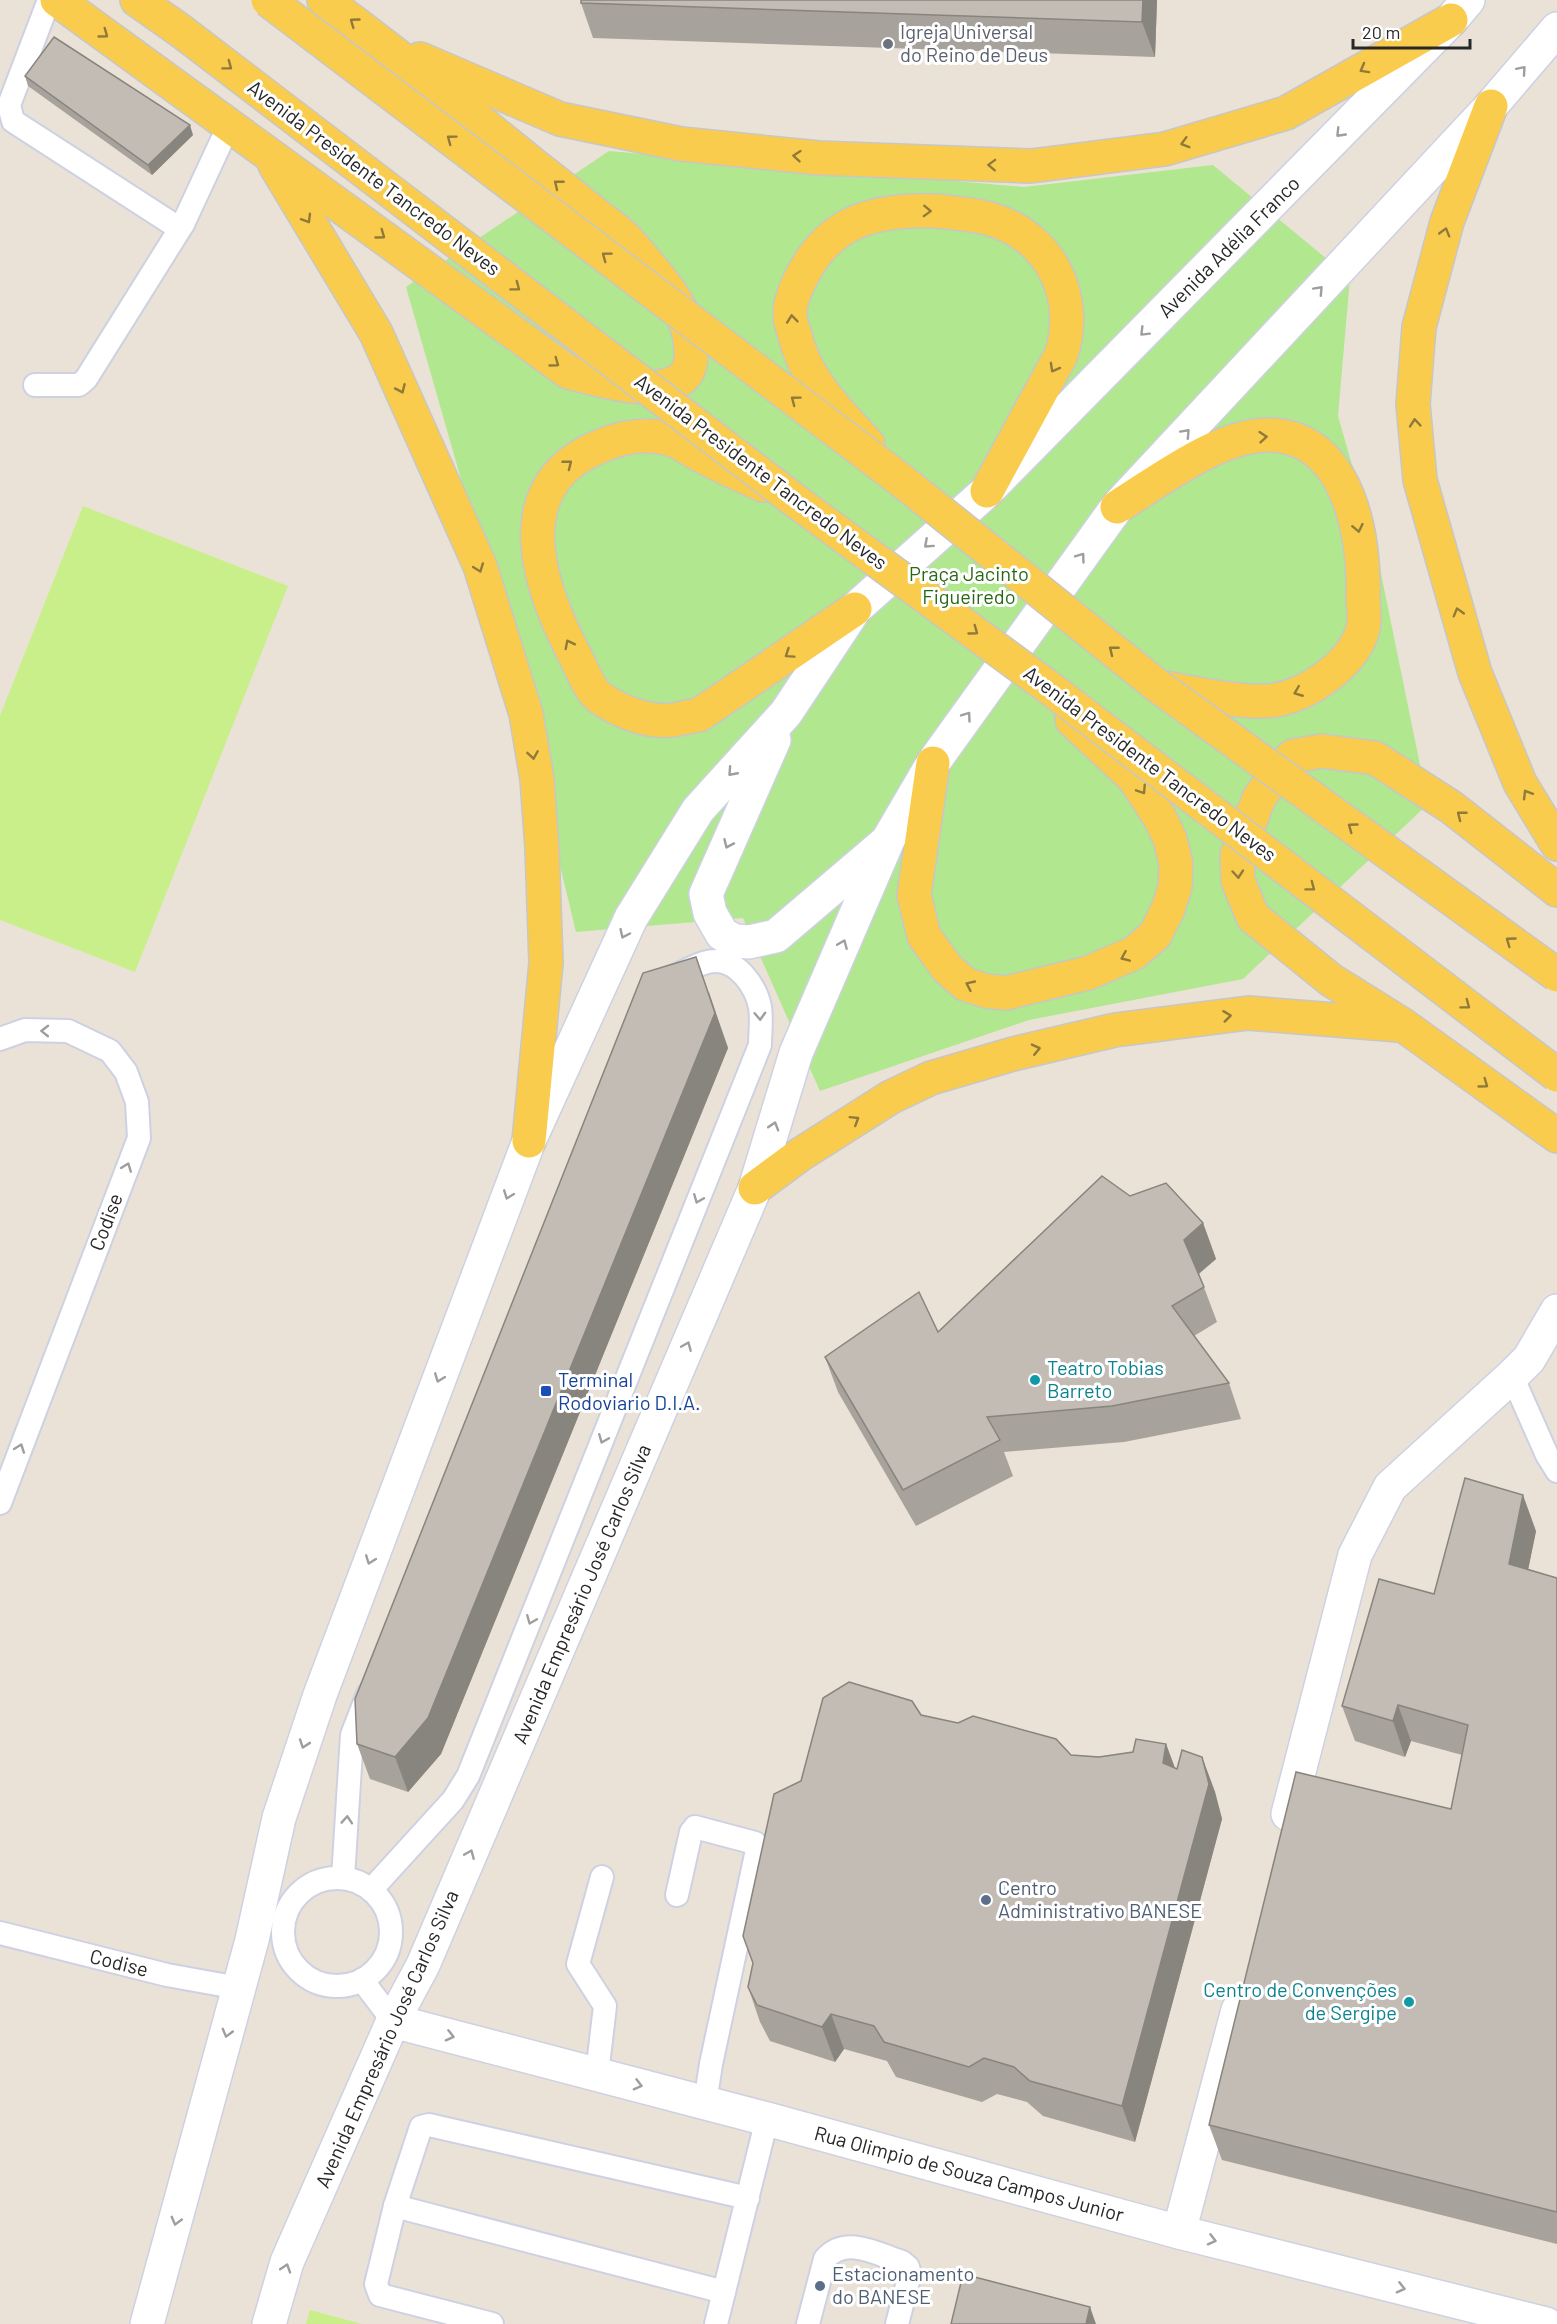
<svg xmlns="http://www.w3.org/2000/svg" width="1557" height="2324" font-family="Barlow,sans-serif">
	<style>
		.green { fill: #b0e78f }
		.pitch { fill: #c8ef89 }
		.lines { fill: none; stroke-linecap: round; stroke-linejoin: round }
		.lane-casing { stroke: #cdd1e2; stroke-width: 26 }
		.street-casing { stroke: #cdd1e2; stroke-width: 36 }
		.secondary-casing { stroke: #cdd1e2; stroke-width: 36 }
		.primary-casing { stroke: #c7c7c7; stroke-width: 36 }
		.lane { stroke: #fff; stroke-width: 22 }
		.street { stroke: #fff; stroke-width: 33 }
		.secondary { stroke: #fff; stroke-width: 33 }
		.primary { stroke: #facc4e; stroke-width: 33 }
		.primary-bridge-casing { stroke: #c7c7c7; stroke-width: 36; stroke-linecap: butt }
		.primary-bridge { stroke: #facc4e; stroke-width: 33 }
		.wall { fill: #a7a29b }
		.shaded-wall { fill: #88847e }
		.building { fill: #c2bcb4; stroke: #88847e; stroke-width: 1.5 }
		.oneway { stroke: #907a3a }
		.oneway2 { stroke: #9e9e9e }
		.worship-dot { fill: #6b7280; stroke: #fff; stroke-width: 2 }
		.culture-dot { fill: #0f9aa8; stroke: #fff; stroke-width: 2 }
		.transit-dot { fill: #1a4fb4; stroke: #fff; stroke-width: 2 }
		.service-dot { fill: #5c6f8a; stroke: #fff; stroke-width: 2 }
		.labels { text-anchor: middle; stroke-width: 6; stroke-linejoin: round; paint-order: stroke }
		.worship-label { font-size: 20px; fill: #5b616d; stroke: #fff; text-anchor: start }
		.street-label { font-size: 20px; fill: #272727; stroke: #fff }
		.park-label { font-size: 20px; fill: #286814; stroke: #fff }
		.culture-label { font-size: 20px; fill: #0d838f; stroke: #fff; text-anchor: start }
		.transit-label { font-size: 20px; fill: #164399; stroke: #fff; text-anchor: start }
		.service-label { font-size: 20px; fill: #4e5e75; stroke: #fff; text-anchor: start }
	</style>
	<rect width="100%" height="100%" fill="#ebe2d7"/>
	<path class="green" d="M609,151L1024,187L1213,165L1350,278L1338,416L1376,549L1428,804L1243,979L1029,1020L820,1091L743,918L576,932L501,619L406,287Z"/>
	<g class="pitch">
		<path d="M83,506L288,586L135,972L0,920V716Z"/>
		<path d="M310,2310L362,2324H306Z"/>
	</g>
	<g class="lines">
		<defs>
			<g id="lane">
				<path d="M49,0L9,105L13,121L174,225L183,224L229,125"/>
				<path d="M35,385H79L86,379L183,224"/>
				<path d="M0,1039L25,1030L68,1031L110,1051L126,1072L137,1102L139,1138L0,1503"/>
				<path d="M1512,1376L1547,1455L1557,1471"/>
				<path d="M343,1878L352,1735L368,1694"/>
				<circle cx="337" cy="1932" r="54"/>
				<path d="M371,1890L453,1800L468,1776L760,1045C760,1033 762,1019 760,1007C756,987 738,960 715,961C701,961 685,972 672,977"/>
				<path d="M677,1895L691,1832L695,1827L755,1843L757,1850L711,2064L705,2103"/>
				<path d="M0,1933L167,1975L239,1988"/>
				<path d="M362,1980L393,2021"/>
				<path d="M597,2074L605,2006L578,1964L602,1877"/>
				<path d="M395,2206L724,2292"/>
				<path d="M492,2324L380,2295L376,2284L395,2206L421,2127L429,2125L748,2198"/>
				<path d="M716,2324L767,2119"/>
				<path d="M808,2324L825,2259C846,2235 877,2254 902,2262L908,2267L910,2274L897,2324"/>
			</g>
			<g id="street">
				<path d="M1288,1814L1355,1555L1390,1487L1512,1376L1529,1359L1557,1311"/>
				<path d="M393,2021L767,2119L1179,2232L1546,2324"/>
				<path d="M1179,2232L1238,2010"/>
			</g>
			<g id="secondary">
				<path d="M774,740L706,894L710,913L722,934L735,941L749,942L776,936L884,844"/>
				<path d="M147,2324L252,1940L279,1818L320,1695L529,1141L631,918L698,810L786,713L855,609L987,491L1451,20L1468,0"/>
				<path d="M269,2324L287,2262L393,2021L423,1965L755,1188L796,1053L888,840L933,763L1117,507L1491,106L1557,29"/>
			</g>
			<g id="primary">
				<path d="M57,0L568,372C596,379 688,409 691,358C694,312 658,275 629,242C621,232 608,224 598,216C577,199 556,182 534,165C465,109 396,53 324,0"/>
				<path d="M137,0L181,31"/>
				<path d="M420,59L560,119L681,144L819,158L1031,166L1165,149L1286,113L1451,20"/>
				<path d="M1491,106L1447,222L1419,327L1413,404L1420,480L1475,673L1520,783L1557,844"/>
				<path d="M275,165L376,333L480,566L526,714L537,779L542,848L546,963L529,1141"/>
				<path d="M868,444C837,411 804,378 794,332C792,327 790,320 790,314C790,301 796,287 802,276C812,256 828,237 848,226C874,212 907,210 936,211C954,213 973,214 990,219C1050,236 1080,296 1061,355L987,491"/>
				<path d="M763,485C743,476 722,467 702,456C691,451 681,442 670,439C643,432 619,437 594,449C507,488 538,584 572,650C579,662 589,690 599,697C618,711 648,723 672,720C681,719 690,716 699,715L855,609"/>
				<path d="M1117,507C1161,480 1227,427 1281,436C1350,446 1365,540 1363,596C1363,607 1366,622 1362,632C1351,665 1309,694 1276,700C1246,705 1190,692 1159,687"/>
				<path d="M933,763L914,895L924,936L947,968L965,984L986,991L1006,993L1088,973L1134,953L1155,935L1168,909L1175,887L1176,864L1170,839L1160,818L1134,778L1072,720"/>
				<path d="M1557,890L1451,807L1375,758L1322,751L1293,756L1278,771L1259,798L1237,855L1238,881L1253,917L1331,980L1403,1025L1557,1136"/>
				<path d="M755,1188L801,1154L891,1097L931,1078L1013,1054L1115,1030L1248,1013L1398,1025"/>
			</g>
		</defs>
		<use href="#lane" class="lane-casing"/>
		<use href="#street" class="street-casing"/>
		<use href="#secondary" class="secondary-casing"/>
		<use href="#primary" class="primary-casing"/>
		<use href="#lane" class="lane"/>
		<use href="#street" class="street"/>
		<use href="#secondary" class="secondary"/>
		<use href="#primary" class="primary"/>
		<defs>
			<g id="primary-bridge">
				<path d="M268,0L906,484L1159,687L1557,975"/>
				<path d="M181,31L797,502L1047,686L1557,1075"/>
			</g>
		</defs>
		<use href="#primary-bridge" class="primary-bridge-casing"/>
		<use href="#primary-bridge" class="primary-bridge"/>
	</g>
	<g class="wall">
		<path d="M581,0H1157L1155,57L593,38L581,3Z"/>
		<path d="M25,76L193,135L152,175L28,86Z"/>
		<path d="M709,992L728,1048L441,1754L408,1792L370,1779L357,1744Z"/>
		<path d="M1130,1196L1203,1223L1216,1259L1199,1274L1217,1322L1194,1336L1229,1383L1241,1419L1124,1442L1004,1452L1013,1476L916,1526L838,1392L825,1357L938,1332Z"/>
		<path d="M1536,1531L1528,1569L1557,1578V2244L1222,2160L1209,2125L1451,1809L1462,1755L1411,1741L1405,1757L1355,1741L1342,1706Z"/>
		<path d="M921,1715L1071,1755L1099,1757L1133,1752L1166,1744L1175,1768L1177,1769L1202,1757L1215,1792L1222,1819L1135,2142L1043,2116L1027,2102L997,2094L982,2102L896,2077L887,2061L844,2049L835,2062L770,2041L760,2022L748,1987L801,1781Z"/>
	</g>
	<g class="shaded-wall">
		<path d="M1143,0H1157L1155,57L1142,22Z"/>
		<path d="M190,125L193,135L152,175L148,165Z"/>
		<path d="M696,957L728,1048L441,1754L408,1792L395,1757Z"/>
		<path d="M1203,1223L1216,1259L1197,1275L1184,1240Z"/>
		<path d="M1523,1495L1536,1531L1522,1600L1509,1564Z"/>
		<path d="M1398,1705L1411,1741L1405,1757L1393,1721Z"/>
		<path d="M1166,1744L1179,1779L1163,1763Z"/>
		<path d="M1202,1757L1215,1792L1222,1819L1135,2142L1122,2106Z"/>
		<path d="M831,2014L844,2049L835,2062L822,2027Z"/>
		<path d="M1090,2307L1096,2324H1086Z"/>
	</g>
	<g class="building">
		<path d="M581,0H1143L1142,22L581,3Z"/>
		<path d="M54,37L190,125L148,165L25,76Z"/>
		<path d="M696,957L715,1013L428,1718L395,1757L357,1744L355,1699L643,973Z"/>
		<path d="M1102,1176L1130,1196L1166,1183L1203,1223L1184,1240L1204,1287L1172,1306L1229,1383L1112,1406L987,1417L1000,1440L903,1490L825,1357L919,1292L938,1332Z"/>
		<path d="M1465,1478L1523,1495L1509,1564L1557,1578V2212L1209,2125L1296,1772L1451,1809L1468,1725L1398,1705L1393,1721L1342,1706L1379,1579L1434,1594Z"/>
		<path d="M849,1682L912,1701L921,1715L958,1723L973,1716L1056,1739L1071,1755L1099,1757L1133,1752L1136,1739L1166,1744L1163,1763L1177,1769L1182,1750L1202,1757L1209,1784L1122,2106L1030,2081L1014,2067L984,2058L969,2067L884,2042L874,2026L831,2014L822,2027L757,2005L748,1987L753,1963L743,1936L774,1794L801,1781L823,1698Z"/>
		<path d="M963,2274L1090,2307L1086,2324H951Z"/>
	</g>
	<defs><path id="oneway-chevron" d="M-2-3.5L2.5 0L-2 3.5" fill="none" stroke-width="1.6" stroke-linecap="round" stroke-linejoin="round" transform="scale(1.5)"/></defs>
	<g class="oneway">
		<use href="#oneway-chevron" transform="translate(354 22) rotate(-144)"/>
		<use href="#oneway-chevron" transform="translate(104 34) rotate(36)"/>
		<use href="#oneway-chevron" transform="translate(228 66) rotate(37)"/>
		<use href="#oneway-chevron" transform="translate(1364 69) rotate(151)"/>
		<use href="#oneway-chevron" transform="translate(451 139) rotate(-143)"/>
		<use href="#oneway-chevron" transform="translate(1185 143) rotate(164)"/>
		<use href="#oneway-chevron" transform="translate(797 156) rotate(-175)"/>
		<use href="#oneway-chevron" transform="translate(992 165) rotate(-178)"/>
		<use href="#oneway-chevron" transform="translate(558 184) rotate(-141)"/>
		<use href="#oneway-chevron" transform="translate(927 211) rotate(2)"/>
		<use href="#oneway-chevron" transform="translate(307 219) rotate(59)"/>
		<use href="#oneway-chevron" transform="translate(1445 232) rotate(-74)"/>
		<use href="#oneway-chevron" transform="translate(381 235) rotate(36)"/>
		<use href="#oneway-chevron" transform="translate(606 256) rotate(-143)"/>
		<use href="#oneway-chevron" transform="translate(516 287) rotate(37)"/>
		<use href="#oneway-chevron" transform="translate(792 319) rotate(-96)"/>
		<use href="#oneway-chevron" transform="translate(555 363) rotate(36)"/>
		<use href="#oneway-chevron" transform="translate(1054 368) rotate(119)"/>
		<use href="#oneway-chevron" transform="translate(401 389) rotate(66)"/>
		<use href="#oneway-chevron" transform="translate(795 400) rotate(-143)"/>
		<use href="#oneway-chevron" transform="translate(1415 423) rotate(-95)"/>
		<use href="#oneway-chevron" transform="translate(1263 437) rotate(-5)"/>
		<use href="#oneway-chevron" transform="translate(568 464) rotate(-38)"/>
		<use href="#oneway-chevron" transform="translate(1358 528) rotate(78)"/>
		<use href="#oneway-chevron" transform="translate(479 568) rotate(70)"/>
		<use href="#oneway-chevron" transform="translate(1458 612) rotate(-106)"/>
		<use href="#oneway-chevron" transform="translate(974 631) rotate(36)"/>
		<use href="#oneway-chevron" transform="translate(569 644) rotate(-117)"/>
		<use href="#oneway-chevron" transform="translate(1113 650) rotate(-141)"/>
		<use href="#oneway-chevron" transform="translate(789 654) rotate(146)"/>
		<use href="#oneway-chevron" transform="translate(1298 692) rotate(158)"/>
		<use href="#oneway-chevron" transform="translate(533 755) rotate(81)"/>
		<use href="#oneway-chevron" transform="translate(1142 790) rotate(57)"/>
		<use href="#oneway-chevron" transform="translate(1527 794) rotate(-121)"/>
		<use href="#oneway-chevron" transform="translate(1461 815) rotate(-142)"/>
		<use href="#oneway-chevron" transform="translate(1352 827) rotate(-144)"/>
		<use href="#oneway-chevron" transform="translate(1238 874) rotate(85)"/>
		<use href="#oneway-chevron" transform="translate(1311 887) rotate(37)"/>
		<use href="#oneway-chevron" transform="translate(1510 941) rotate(-144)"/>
		<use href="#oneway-chevron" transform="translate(1125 957) rotate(157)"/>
		<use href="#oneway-chevron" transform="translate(970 985) rotate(-155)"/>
		<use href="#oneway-chevron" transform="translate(1466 1005) rotate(37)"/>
		<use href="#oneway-chevron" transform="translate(1227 1016) rotate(-7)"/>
		<use href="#oneway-chevron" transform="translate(1036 1049) rotate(-13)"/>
		<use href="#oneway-chevron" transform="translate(1484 1084) rotate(36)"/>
		<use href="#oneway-chevron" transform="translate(855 1120) rotate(-32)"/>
	</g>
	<g class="oneway2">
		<use href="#oneway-chevron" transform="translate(1522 70) rotate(-49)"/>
		<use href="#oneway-chevron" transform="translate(1340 133) rotate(134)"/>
		<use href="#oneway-chevron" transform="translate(1319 290) rotate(-47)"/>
		<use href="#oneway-chevron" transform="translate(1144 332) rotate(135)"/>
		<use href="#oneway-chevron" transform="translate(1186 433) rotate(-47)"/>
		<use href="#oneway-chevron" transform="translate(928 544) rotate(138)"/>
		<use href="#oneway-chevron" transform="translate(1081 557) rotate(-54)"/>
		<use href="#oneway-chevron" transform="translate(967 716) rotate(-54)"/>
		<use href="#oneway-chevron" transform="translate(732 772) rotate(132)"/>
		<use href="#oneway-chevron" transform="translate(728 844) rotate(114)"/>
		<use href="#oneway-chevron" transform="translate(624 934) rotate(115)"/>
		<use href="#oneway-chevron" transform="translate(843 944) rotate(-67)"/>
		<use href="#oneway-chevron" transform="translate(760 1016) rotate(88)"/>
		<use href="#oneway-chevron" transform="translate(45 1031) rotate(-179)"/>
		<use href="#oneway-chevron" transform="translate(774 1126) rotate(-73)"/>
		<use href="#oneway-chevron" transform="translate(127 1167) rotate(-69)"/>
		<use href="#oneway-chevron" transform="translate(508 1195) rotate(111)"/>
		<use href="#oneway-chevron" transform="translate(698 1199) rotate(112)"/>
		<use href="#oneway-chevron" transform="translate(687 1346) rotate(-67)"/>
		<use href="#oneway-chevron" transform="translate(439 1378) rotate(111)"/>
		<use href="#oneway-chevron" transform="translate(603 1439) rotate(112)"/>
		<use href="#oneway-chevron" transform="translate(20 1448) rotate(-70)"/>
		<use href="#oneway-chevron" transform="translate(370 1560) rotate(111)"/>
		<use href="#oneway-chevron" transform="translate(531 1620) rotate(112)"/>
		<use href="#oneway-chevron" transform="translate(304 1744) rotate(109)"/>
		<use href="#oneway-chevron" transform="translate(347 1820) rotate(-86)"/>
		<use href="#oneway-chevron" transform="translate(470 1854) rotate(-67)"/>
		<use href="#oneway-chevron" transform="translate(227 2033) rotate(105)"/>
		<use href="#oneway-chevron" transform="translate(450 2036) rotate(14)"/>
		<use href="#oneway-chevron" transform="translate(638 2085) rotate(15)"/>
		<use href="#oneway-chevron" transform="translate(176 2221) rotate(105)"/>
		<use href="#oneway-chevron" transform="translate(1212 2240) rotate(14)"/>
		<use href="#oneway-chevron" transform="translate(286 2268) rotate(-72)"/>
		<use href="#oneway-chevron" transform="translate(1401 2288) rotate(14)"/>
	</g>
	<circle class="worship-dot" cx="888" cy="44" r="6"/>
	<g class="culture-dot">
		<circle cx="1035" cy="1380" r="6"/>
		<circle cx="1409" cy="2002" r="6"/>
	</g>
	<rect class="transit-dot" x="540" y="1385" width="12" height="12" rx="3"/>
	<g class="service-dot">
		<circle cx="986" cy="1900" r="6"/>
		<circle cx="820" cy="2286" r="6"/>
	</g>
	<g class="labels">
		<g class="worship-label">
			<text x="900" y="39">Igreja Universal<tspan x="900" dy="23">do Reino de Deus</tspan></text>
		</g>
		<g class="street-label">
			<text transform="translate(374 178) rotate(37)" y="7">Avenida Presidente Tancredo Neves</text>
			<text transform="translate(1229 247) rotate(-45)" y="7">Avenida Adélia Franco</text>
			<text transform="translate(761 472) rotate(37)" y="7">Avenida Presidente Tancredo Neves</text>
			<text transform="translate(1150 764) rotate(37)" y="7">Avenida Presidente Tancredo Neves</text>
			<text transform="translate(106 1222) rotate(-69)" y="7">Codise</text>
			<text transform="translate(582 1594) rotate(-67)" y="7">Avenida Empresário José Carlos Silva</text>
			<text transform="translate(119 1963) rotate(14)" y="7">Codise</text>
			<text transform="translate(387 2039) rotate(-66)" y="7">Avenida Empresário José Carlos Silva</text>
			<text transform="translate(969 2174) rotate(15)" y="7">Rua Olimpio de Souza Campos Junior</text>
		</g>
		<g class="park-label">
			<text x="969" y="581">Praça Jacinto<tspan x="969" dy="23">Figueiredo</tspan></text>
		</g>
		<g class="culture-label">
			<text x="1047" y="1375">Teatro Tobias<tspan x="1047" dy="23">Barreto</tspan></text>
			<text x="1397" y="1997" text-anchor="end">Centro de Convenções<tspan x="1397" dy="23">de Sergipe</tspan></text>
		</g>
		<g class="transit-label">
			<text x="558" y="1387">Terminal<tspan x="558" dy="23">Rodoviario D.I.A.</tspan></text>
		</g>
		<g class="service-label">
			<text x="998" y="1895">Centro<tspan x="998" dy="23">Administrativo BANESE</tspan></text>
			<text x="832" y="2281">Estacionamento<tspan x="832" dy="23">do BANESE</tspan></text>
		</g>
	</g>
	<path d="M1353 39v9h117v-9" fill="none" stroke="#272727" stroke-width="3"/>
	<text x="1362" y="39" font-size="18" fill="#272727" stroke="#ffffff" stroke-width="4.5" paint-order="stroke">20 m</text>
</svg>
